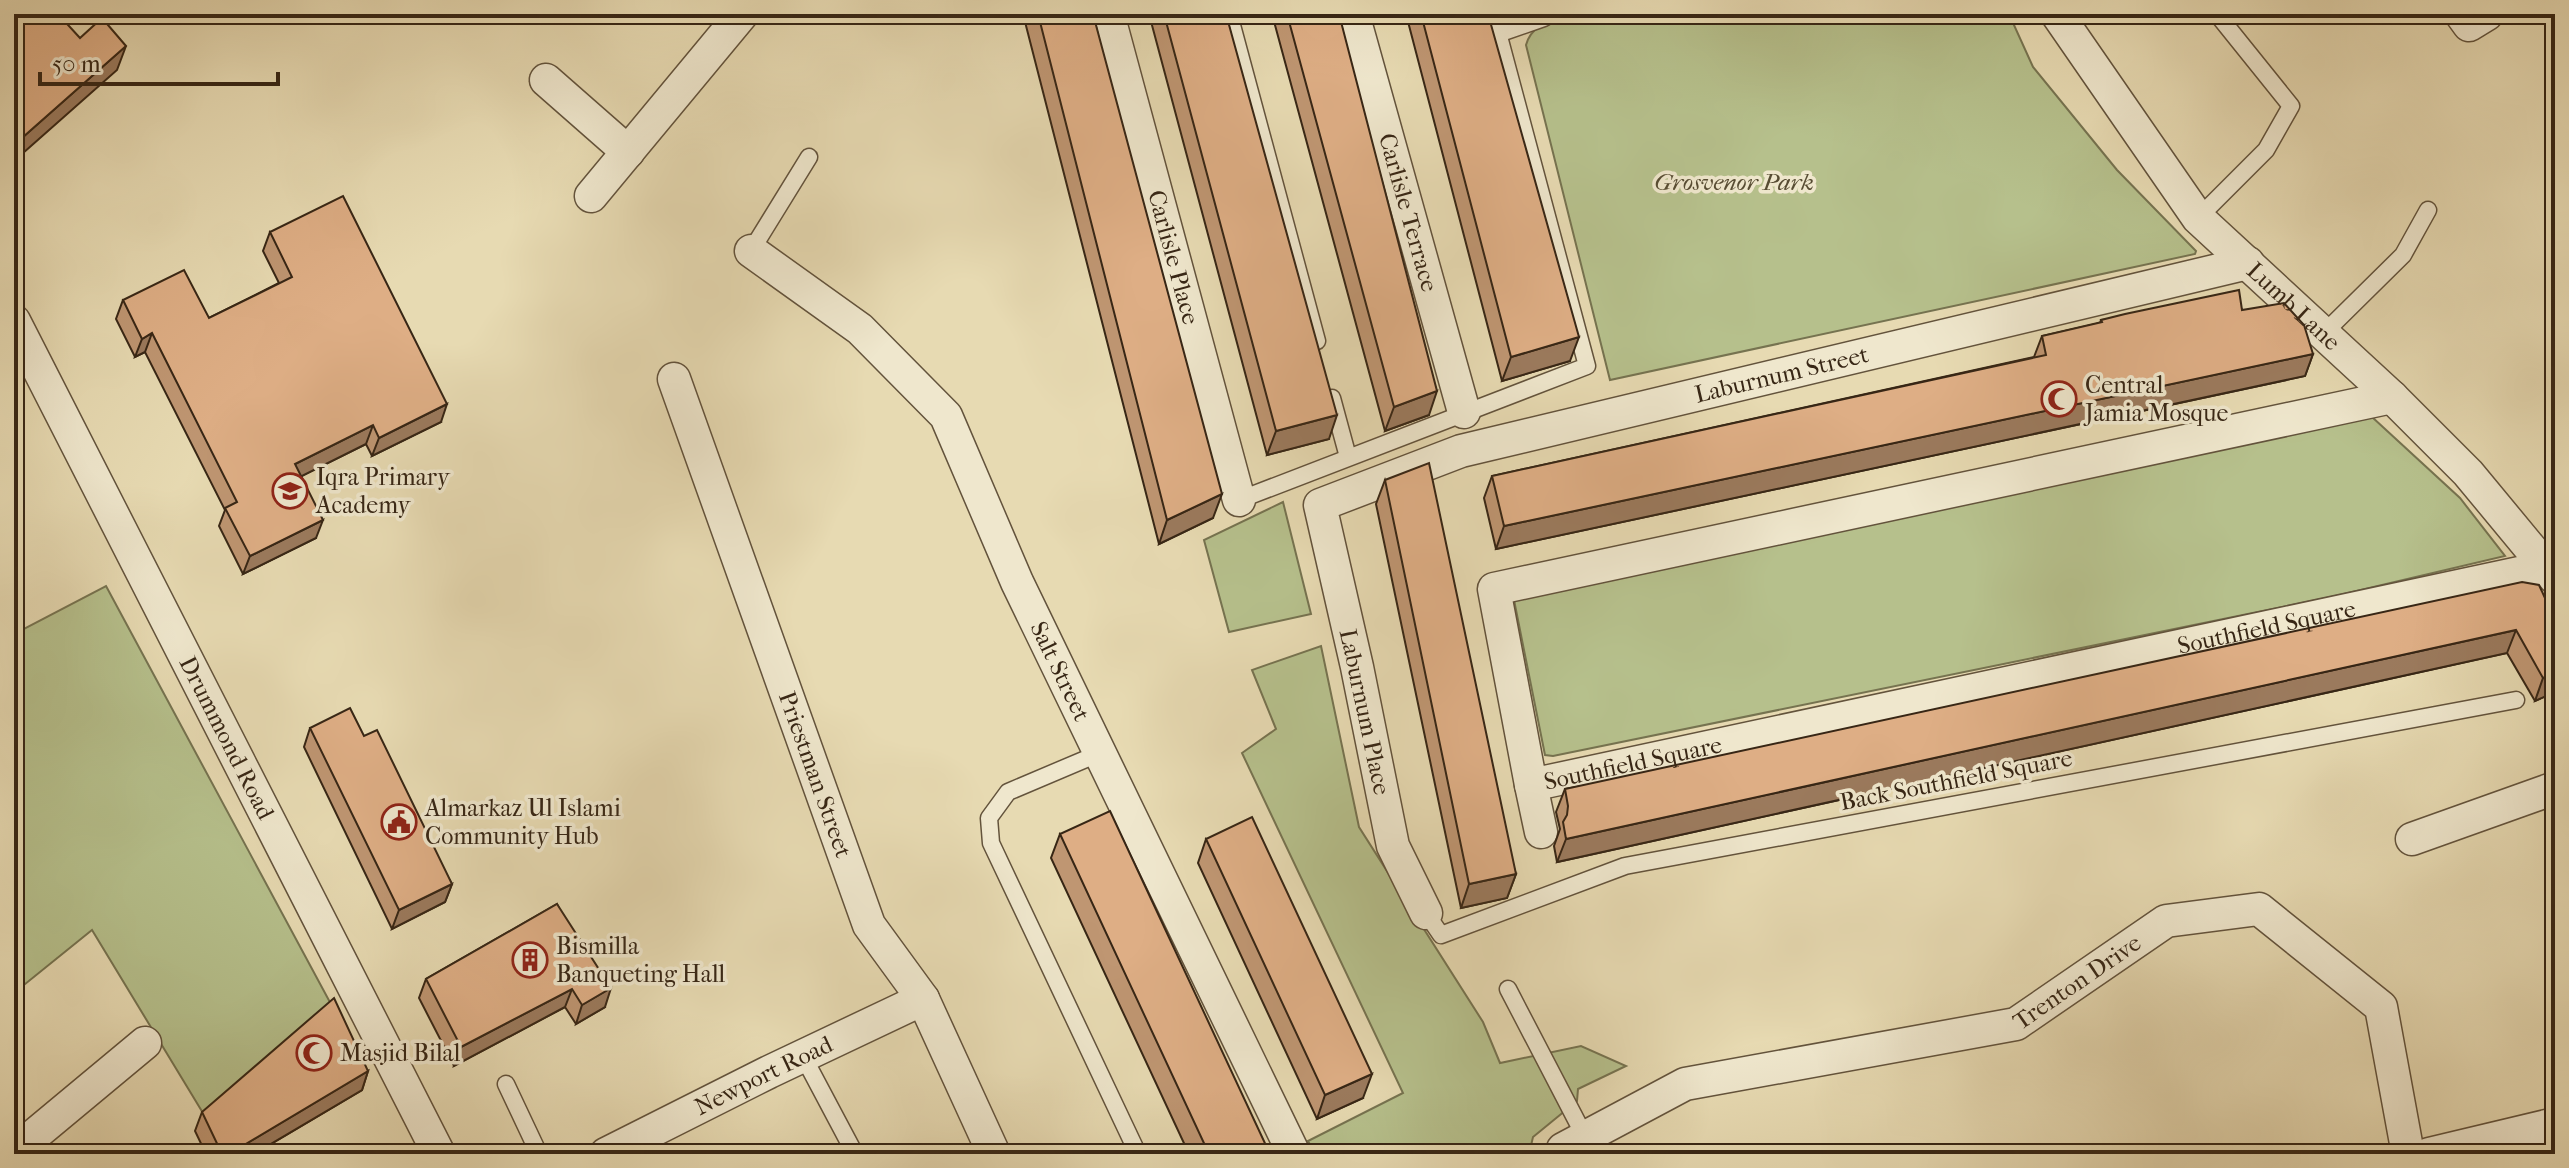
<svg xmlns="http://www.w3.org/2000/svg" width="2569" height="1168" font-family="'IM FELL French Canon',serif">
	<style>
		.green { fill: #b6c08c; stroke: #767350; stroke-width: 2 }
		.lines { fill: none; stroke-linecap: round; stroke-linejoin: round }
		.service-casing { stroke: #63533c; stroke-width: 19 }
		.minor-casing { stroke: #63533c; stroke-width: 35 }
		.service { stroke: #efe7cd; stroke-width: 16 }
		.minor { stroke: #efe7cd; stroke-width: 32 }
		.wall { fill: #bf9672; stroke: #372615; stroke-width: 2 }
		.shaded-wall { fill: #9b7a5d; stroke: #372615; stroke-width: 2 }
		.building { fill: #deae85; stroke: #372615; stroke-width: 2 }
		.labels { text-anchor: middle; stroke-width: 7; stroke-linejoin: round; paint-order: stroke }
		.park-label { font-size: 24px; font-style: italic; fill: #574c33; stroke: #efe7cd }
		.street-label { font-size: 24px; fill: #372615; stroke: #efe7cd }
		.poi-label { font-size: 24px; fill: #372615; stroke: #efe7cd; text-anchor: start }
	</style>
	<rect width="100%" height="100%" fill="#e7dab2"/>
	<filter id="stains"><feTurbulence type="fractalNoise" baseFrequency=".0025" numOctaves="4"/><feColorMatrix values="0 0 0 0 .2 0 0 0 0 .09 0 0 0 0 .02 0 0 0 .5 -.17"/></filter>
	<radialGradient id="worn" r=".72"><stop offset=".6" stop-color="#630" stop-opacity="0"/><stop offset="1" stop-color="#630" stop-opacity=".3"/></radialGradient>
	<g class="green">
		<path d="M1572,14H2009L2033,67L2117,170L2196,251L2195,254L1610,380L1526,45C1532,23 1553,21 1572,14Z"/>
		<path d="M2372,417L2460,498L2505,556L2331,597L1553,756L1545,755L1513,595Z"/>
		<path d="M1283,502L1311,614L1229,632L1204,540Z"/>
		<path d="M106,586L332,1006L206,1118L92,930L14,993V634Z"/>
		<path d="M1321,646L1359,827L1483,1022L1500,1063L1581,1046L1626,1066L1578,1089L1577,1101L1533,1137L1529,1154H1315L1308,1141L1403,1093L1242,753L1276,729L1252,670Z"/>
	</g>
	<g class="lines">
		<defs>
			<g id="service">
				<path d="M1229,14L1317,341"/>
				<path d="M1498,34L1544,18V14"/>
				<path d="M2198,218L2266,150L2291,106L2217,14"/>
				<path d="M751,251L809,157"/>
				<path d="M2324,333L2403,255L2428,210"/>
				<path d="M1332,398L1348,457"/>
				<path d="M1239,500L1587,366L1493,14"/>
				<path d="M1100,753L1008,792L989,818L991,843L1138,1154"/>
				<path d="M1426,913L1441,935L1625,866L2516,700"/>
				<path d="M1508,989L1585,1137"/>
				<path d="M803,1056L855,1154"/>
				<path d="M506,1084L539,1154"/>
			</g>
			<g id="minor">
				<path id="s1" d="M1108,14L1239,500"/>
				<path id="s2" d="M1353,14L1464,412"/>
				<path id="s3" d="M2057,14L2198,218L2392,397L2468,473L2555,578"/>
				<path d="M2461,14L2469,25L2487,14"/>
				<path d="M546,80L628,152"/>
				<path d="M591,196L742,14"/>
				<path id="s4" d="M751,251L860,329L946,416L1017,582L1294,1154"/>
				<path id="s5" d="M14,321L439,1154"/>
				<path id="s6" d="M674,379L869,925L923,999L994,1154"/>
				<path id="s7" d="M2392,397L1494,589L1531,785L2547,567"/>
				<path d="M1531,785L1541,832"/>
				<path d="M2412,839L2555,788"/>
				<path id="s8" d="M1426,913L1393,846L1357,667L1320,505L1461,451L2248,263"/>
				<path d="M14,1152L145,1043"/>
				<path id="s9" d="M606,1154L769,1072L923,999"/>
				<path id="s10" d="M1561,1154L1563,1149L1685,1084L2016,1024L2166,921L2259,909L2381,1007L2408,1154"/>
				<path d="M2429,1154L2555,1124"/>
			</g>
		</defs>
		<use href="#service" class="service-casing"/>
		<use href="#minor" class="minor-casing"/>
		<use href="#service" class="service"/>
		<use href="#minor" class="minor"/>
	</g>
	<g class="wall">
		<path d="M1023,14H1093L1213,518L1159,544Z"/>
		<path d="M1149,14H1226L1329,439L1267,455Z"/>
		<path d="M1272,14H1339L1429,415L1385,431Z"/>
		<path d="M1406,14H1488L1570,361L1502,381Z"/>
		<path d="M270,232L441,422L372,456L366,444L301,476L316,538L243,574L219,526L225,510L145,352L135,357L116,319L123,300L209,318L279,283L263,251Z"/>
		<path d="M2242,310L2313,354L2305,376L1496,549L1484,498L1492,476L2034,357L2042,336L2100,323L2101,320Z"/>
		<path d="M1385,480L1516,874L1507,898L1461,908L1376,504Z"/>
		<path d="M2555,620V692L2535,701L2507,653L1557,862L1554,846L1560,829L1556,812L1565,789Z"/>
		<path d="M310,728L364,736L452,884L445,902L392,929L304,747Z"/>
		<path d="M1060,834L1270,1154H1189L1051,858Z"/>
		<path d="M1206,839L1363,1098L1317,1119L1198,863Z"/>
		<path d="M557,904L605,1007L576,1024L565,1007L454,1066L419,998L426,979Z"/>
		<path d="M368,1071L362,1090L254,1154H206L195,1131L202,1112Z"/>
	</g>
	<g class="shaded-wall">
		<path d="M126,46L117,70L14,161V145Z"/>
		<path d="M152,333L145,352L135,357L142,339Z"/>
		<path d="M1579,337L1570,361L1502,381L1511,357Z"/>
		<path d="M2313,354L2305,376L1496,549L1504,526Z"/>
		<path d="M1437,391L1429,415L1385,431L1394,407Z"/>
		<path d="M447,404L441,422L372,456L379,438Z"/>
		<path d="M1337,415L1329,439L1267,455L1276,431Z"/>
		<path d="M373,425L366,444L288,483L295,464Z"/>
		<path d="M1222,494L1213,518L1159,544L1167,520Z"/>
		<path d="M323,520L316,538L243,574L250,556Z"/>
		<path d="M2516,630L2507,653L1557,862L1566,839Z"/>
		<path d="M2555,673V692L2535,701L2543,678Z"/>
		<path d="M1516,874L1507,898L1461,908L1469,884Z"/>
		<path d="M452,884L445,902L392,929L399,910Z"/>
		<path d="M611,988L605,1007L576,1024L582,1005Z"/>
		<path d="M572,989L565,1007L454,1066L461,1047Z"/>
		<path d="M368,1071L362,1090L254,1154H229Z"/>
		<path d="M1372,1074L1363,1098L1317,1119L1325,1095Z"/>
	</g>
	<g class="building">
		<path d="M14,14H58L80,38L102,18L126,46L14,145Z"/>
		<path d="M1038,14H1093L1222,494L1167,520Z"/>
		<path d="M1164,14H1226L1337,415L1276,431Z"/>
		<path d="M1287,14H1339L1437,391L1394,407Z"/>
		<path d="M1421,14H1488L1579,337L1511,357Z"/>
		<path d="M343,196L447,404L379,438L373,425L295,464L323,520L250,556L225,508L237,502L152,333L142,339L123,300L184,270L209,318L292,277L270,232Z"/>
		<path d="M2239,290L2242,310L2284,303L2304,325L2313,354L1504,526L1492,476L2046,355L2042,336L2102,322L2101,320L2125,314Z"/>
		<path d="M1429,463L1516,874L1469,884L1385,480Z"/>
		<path d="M2522,582L2539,585L2555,620V673L2543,678L2516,630L1566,839L1563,822L1567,815L1568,806L1565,789Z"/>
		<path d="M350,708L364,736L377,730L452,884L399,910L310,728Z"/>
		<path d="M1110,811L1270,1154H1209L1060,834Z"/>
		<path d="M1252,817L1372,1074L1325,1095L1206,839Z"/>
		<path d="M557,904L611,988L582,1005L572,989L461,1047L426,979Z"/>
		<path d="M334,998L368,1071L229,1154H222L202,1112Z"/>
	</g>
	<defs>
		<symbol id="mosque-ring" viewBox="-11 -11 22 22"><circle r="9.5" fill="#efe7cd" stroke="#8f2418" stroke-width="1.5"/><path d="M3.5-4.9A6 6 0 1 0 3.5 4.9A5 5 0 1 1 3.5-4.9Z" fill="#8f2418"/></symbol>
		<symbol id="school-ring" viewBox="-11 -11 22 22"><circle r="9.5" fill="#efe7cd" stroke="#8f2418" stroke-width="1.5"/><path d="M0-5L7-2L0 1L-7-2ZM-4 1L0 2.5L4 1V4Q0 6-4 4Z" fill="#8f2418"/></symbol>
		<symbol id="civic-ring" viewBox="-11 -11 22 22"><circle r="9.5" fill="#efe7cd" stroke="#8f2418" stroke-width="1.5"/><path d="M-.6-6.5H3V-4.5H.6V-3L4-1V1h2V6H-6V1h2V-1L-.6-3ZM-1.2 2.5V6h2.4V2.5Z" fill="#8f2418"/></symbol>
		<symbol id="building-ring" viewBox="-11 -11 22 22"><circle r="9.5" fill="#efe7cd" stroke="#8f2418" stroke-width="1.5"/><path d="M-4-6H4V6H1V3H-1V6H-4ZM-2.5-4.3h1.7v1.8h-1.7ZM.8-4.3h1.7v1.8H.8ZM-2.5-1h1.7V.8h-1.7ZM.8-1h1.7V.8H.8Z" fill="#8f2418"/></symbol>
	</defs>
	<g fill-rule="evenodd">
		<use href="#mosque-ring" x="2039" y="379" width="40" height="40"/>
		<use href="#school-ring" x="270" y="471" width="40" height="40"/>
		<use href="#civic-ring" x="379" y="802" width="40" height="40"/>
		<use href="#building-ring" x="510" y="940" width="40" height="40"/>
		<use href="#mosque-ring" x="294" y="1033" width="40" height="40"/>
	</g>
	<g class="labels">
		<g class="park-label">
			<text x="1734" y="190">Grosvenor Park</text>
		</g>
		<g class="street-label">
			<text dy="8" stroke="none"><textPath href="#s2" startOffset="206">Carlisle Terrace</textPath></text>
			<text dy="8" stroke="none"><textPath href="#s1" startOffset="252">Carlisle Place</textPath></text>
			<text dy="8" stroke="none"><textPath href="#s3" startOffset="378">Lumb Lane</textPath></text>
			<text dy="8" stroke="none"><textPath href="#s8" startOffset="904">Laburnum Street</textPath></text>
			<text dy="8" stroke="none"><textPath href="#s7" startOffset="1870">Southfield Square</textPath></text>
			<text dy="8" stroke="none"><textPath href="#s4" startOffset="536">Salt Street</textPath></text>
			<text transform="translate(1365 712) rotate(78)" y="8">Laburnum Place</text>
			<text dy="8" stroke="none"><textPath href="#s5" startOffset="468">Drummond Road</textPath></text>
			<text dy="8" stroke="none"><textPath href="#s7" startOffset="1222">Southfield Square</textPath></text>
			<text dy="8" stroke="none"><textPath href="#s6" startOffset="420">Priestman Street</textPath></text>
			<text transform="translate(1956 780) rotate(-11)" y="8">Back Southfield Square</text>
			<text dy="8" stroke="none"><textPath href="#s10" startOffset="554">Trenton Drive</textPath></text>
			<text dy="8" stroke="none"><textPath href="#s9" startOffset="176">Newport Road</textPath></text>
		</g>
		<g class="poi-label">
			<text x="2085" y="393">Central<tspan x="2085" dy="28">Jamia Mosque</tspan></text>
			<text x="316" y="485">Iqra Primary<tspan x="316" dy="28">Academy</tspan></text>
			<text x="425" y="816">Almarkaz Ul Islami<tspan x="425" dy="28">Community Hub</tspan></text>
			<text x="556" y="954">Bismilla<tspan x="556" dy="28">Banqueting Hall</tspan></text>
			<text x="340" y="1061">Masjid Bilal</text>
		</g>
	</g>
	<rect width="2569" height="1168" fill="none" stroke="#e7dab2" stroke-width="48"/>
	<rect x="16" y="16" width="2537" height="1136" fill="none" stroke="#372615" stroke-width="4"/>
	<rect x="24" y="24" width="2521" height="1120" fill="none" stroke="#372615" stroke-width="2"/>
	<path d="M40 72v12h238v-12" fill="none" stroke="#372615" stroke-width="4"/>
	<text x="52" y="72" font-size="24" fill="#372615" stroke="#efe7cd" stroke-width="6" paint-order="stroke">50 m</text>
	<rect width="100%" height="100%" filter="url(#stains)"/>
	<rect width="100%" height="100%" fill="url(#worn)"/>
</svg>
